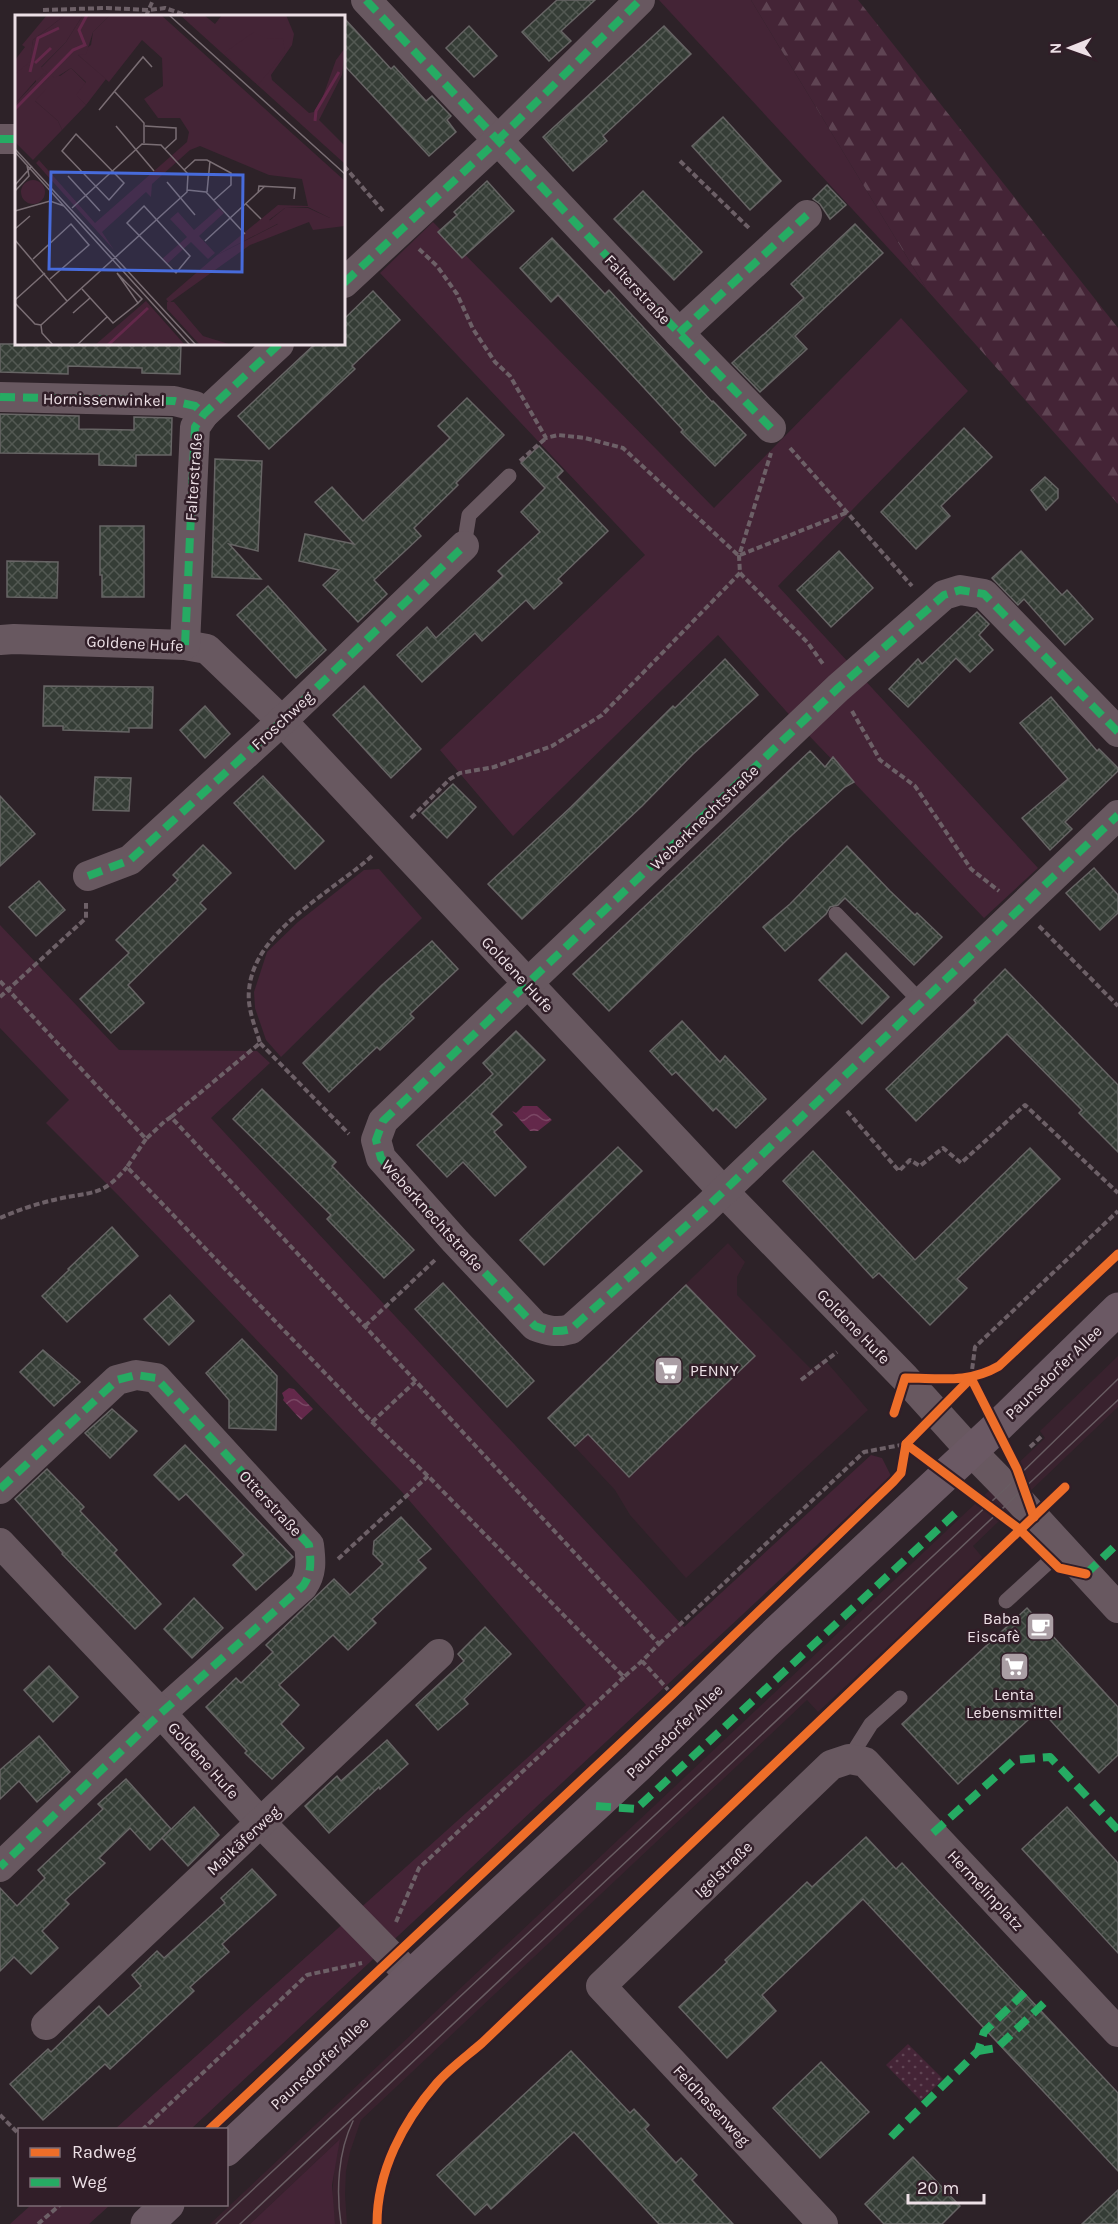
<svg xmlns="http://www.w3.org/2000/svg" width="1118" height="2224" font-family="Karla,sans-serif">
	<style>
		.built { fill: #39222e }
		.green { fill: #442436 }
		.forest { fill: url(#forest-firs) }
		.park { fill: url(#park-dots) }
		.water { fill: url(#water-waves) }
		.building { fill: url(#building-cross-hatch); stroke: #676565; stroke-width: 1.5 }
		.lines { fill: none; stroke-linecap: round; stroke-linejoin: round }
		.path { stroke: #6d6067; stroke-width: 4; stroke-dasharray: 6 3; stroke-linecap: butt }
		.lane { stroke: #685860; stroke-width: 15 }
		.street { stroke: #685860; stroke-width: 30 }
		.secondary { stroke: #6b5964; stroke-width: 33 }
		.tram { stroke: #685c62; stroke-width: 1.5 }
		.quiet { stroke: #26ab63; stroke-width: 8; stroke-dasharray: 15 8; stroke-linecap: butt }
		.cycleway-casing { stroke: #311e28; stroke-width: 13 }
		.cycleway { stroke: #ee6e29; stroke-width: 9 }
		.labels { text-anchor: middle; stroke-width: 5; stroke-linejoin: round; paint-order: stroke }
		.street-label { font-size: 16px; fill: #ede0e6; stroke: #311e28 }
		.poi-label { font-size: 16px; fill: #ede0e6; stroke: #311e28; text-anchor: start }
		.inset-river { fill: none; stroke: #63284a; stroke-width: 3 }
		.inset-road { fill: none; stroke: #7a6e74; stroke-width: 1.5 }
		.view { fill: #476bdb; fill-opacity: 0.15; stroke: #476bdb; stroke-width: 3 }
		.inset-edge { fill: none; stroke: #ede0e6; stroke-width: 3 }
	</style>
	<defs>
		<pattern id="forest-firs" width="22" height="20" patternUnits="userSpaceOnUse" patternTransform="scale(1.5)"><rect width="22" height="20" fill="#442436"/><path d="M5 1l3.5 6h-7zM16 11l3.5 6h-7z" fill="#5f4453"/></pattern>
		<pattern id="park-dots" width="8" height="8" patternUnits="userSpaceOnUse" patternTransform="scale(1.5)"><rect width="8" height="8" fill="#442436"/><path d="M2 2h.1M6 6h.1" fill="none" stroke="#5f4453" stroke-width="1.8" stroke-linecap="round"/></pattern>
		<pattern id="water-waves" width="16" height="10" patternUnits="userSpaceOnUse" patternTransform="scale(1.5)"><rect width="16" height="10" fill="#63284a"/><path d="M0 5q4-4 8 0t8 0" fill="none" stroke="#7a4764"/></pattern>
		<pattern id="building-cross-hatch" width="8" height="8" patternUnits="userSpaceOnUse" patternTransform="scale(1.5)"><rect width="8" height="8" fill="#353d36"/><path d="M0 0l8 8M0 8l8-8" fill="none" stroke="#535953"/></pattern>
	</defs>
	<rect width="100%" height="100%" fill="#2d2228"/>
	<g class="built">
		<path d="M728,1243L745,1262L737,1277V1295L811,1369L824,1359L868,1410L686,1578L630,1515L615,1490L548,1418Z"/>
		<path d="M1118,1356V1407L973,1546L983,1558L818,1712L807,1700L361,2120L350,2152L346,2171L345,2194L347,2224H335L332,2202L334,2169L339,2140L250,2224H210L1045,1438L1040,1431Z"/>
	</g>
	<g class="green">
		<path d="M659,0H751L927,290Z"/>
		<path d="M433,222L714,508L901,318L968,391L778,586L1038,868L984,918L794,720L718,635L513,836L440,750L645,555L380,273Z"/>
		<path d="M379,869L422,918L281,1057L266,1040L255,1008L254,992L267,952L298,922L364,870Z"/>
		<path d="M0,925L119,1050L257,1051L270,1063L211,1118L684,1627L871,1455L882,1458L891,1476L191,2129H115L586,1705L402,1492L118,1195L46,1123L69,1100L0,1028Z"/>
		<path d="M340,2139L332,2185L335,2224H250Z"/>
		<path d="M31,2205V2204L110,2205L89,2224H10Z"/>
	</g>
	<path class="forest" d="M751,0H858L1118,328V504L927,290Z"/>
	<path class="park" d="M908,2044L943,2079L921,2101L886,2065Z"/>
	<g class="water">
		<path d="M523,1106H537L552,1120L538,1131H530L512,1111L516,1113Z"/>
		<path d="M289,1388L294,1389L313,1409L301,1420L283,1400L284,1398L282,1393Z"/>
	</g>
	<g class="building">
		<path d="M557,0H595L561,31L571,41L549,61L522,32Z"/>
		<path d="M344,18L391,69L394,66L426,101L432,96L451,116L447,120L456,132L429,156L344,65Z"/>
		<path d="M469,26L497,56L474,77L446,48Z"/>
		<path d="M664,26L691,54L603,136L607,141L573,171L543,137Z"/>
		<path d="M723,117L781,181L750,210L692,146Z"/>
		<path d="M487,181L514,211L462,258L438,232L457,215L454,212Z"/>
		<path d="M827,185L846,205L830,219L820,204L813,199Z"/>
		<path d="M643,191L702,252L674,280L614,219Z"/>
		<path d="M855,224L883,253L795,336L807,349L760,392L732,363L804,298L791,284Z"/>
		<path d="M552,238L605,294L609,290L712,402L713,401L746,435L715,466L681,432L683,430L558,295L551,302L520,268Z"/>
		<path d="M373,291L400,320L352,366L355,369L269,449L238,416L315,344H344V319Z"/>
		<path d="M0,344H181L180,374L142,373V368L68,366V374L0,372Z"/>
		<path d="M467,398L504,435L456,483L458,485L414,528L421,536L374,580L387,594L358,622L323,585L339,570L299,561L305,534L354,544L315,502L332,487L363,521L450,438L438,426Z"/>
		<path d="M0,414L79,416V429L134,430V417L172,418L171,455H136V466L99,465V454L0,453Z"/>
		<path d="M964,428L992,457L941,506L950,516L916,549L881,512Z"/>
		<path d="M539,446L563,471L557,477L608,531L558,579L562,583L534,609L526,600L482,641L475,633L422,682L397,655L427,627L436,638L503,576L498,571L540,532L521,512L545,488L521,463Z"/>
		<path d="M215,459L262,461L258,551L229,544L261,579L212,577Z"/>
		<path d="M1045,477L1058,489V498L1046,510L1031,490Z"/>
		<path d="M100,526H144V597H102V575H100Z"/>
		<path d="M839,551L873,588L831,627L797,590Z"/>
		<path d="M1021,551L1062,595L1067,590L1093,619L1065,645L1024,599L1018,605L992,578Z"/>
		<path d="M7,561L58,562L57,598L7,597Z"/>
		<path d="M268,586L326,650L296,678L237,615Z"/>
		<path d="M977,612L989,624L979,635L993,650L970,672L956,658L908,707L889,689L918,659L922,664Z"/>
		<path d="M725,659L758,695L692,755L642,806L522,919L488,884L571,807L673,706L675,708Z"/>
		<path d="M44,686L153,687L152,728H129V732L63,730V726H43Z"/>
		<path d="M364,686L421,749L391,778L333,715Z"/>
		<path d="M1051,697L1097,751L1099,749L1118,768V771L1065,822L1072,829L1050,850L1022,818L1068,779L1020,723Z"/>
		<path d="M205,706L230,734L205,758L180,730Z"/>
		<path d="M810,751L825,767L833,757L854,782L845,787L792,835L609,1011L573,974Z"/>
		<path d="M263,776L324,841L295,869L234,803Z"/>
		<path d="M95,777L131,778L129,811L93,810Z"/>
		<path d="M453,784L476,807L447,838L422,813Z"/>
		<path d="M0,796L35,834L0,866Z"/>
		<path d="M203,845L231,873L200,903L206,909L128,985L144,1003L111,1033L80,999L129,953L116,940L178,880L173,875Z"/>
		<path d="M847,846L890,891L915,915L917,913L942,937L914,965L845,898L838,905L830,907L826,914L785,951L763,927L790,904Z"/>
		<path d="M1094,868L1118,895V913L1100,930L1066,893Z"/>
		<path d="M39,881L65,910L36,936L9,907Z"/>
		<path d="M432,941L458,969L410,1014L414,1018L380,1050L377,1047L329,1092L303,1063L382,985Z"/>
		<path d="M846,953L889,997L862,1024L819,980Z"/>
		<path d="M1005,969L1118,1085V1152L1079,1113L1082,1110L1007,1034L916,1121L886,1089L976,1003L974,1000Z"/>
		<path d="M682,1021L720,1062L725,1056L766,1099L736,1128L716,1108L713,1111L676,1072L672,1075L650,1051Z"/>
		<path d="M516,1031L545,1060L491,1114L502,1125L494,1132L526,1167L495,1196L463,1162L447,1177L417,1145L493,1074L483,1063Z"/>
		<path d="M262,1089L336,1162L332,1166L414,1250L384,1278L327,1219L331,1215L233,1119Z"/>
		<path d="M618,1147L642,1171L544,1265L520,1240Z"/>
		<path d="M1030,1148L1060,1179L957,1279L967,1288L930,1325L879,1273L873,1278L783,1181L813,1151L915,1260Z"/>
		<path d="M112,1227L138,1256L67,1322L42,1296L69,1270L68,1269Z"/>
		<path d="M443,1283L534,1381L507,1407L415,1309Z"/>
		<path d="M686,1285L755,1356L629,1477L588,1434L575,1446L548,1418Z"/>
		<path d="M170,1295L194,1321L169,1345L144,1319Z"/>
		<path d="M242,1339L277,1376L276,1430L229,1428V1400L206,1373Z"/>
		<path d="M43,1350L80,1382L54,1406L20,1372Z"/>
		<path d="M112,1409L137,1431L110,1458L85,1433Z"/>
		<path d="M185,1445L293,1557L256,1590L233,1565L244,1555L186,1494L179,1500L154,1475Z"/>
		<path d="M47,1469L84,1507L80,1511L117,1550L114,1553L161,1604L135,1629L62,1554L63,1553L15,1499Z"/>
		<path d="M401,1517L431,1549L418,1560L426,1568L372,1619L376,1623L348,1650L333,1635L279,1685L299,1705L281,1724L304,1748L272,1779L245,1753L247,1751L206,1707L236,1678L241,1683L273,1652L266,1645L334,1579L350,1595L383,1564L373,1554L374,1541Z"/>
		<path d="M194,1598L223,1628L192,1658L164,1629Z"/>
		<path d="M1027,1608L1118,1707V1755L1099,1773L1040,1709L958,1784L902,1724Z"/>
		<path d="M485,1627L511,1654L464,1699L468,1704L438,1730L416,1705L464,1661L458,1654Z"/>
		<path d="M49,1666L78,1697L53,1722L24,1690Z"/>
		<path d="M39,1736L70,1772L37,1802L19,1781L0,1799V1770Z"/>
		<path d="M387,1740L408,1764L380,1789L379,1787L329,1833L305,1806L337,1776L341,1781Z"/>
		<path d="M126,1779L171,1829L150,1850L130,1828L99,1858L105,1863L65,1900L69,1904L42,1931L58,1948L31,1974L14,1957L0,1971V1888L17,1906L45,1878L38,1870L103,1809L98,1804Z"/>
		<path d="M194,1807L219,1835L188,1866L162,1838Z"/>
		<path d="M1067,1807L1118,1863V1953L1022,1849Z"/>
		<path d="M866,1837L896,1869L902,1863L1118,2093V2171L863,1899L762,1995L776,2011L727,2058L679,2007L727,1962L725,1960L807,1882L812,1887Z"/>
		<path d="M252,1869L276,1895L222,1944L229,1952L190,1987L194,1991L110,2069L105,2064L43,2120L10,2084L48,2049L51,2052L99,2006L108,2016L141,1986L132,1975L157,1951L164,1958L225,1903L221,1898Z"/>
		<path d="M571,2051L630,2113L634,2109L649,2125L645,2129L676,2163L681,2158L697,2175L692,2180L733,2224H659L574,2132L491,2209L487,2204L475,2215L437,2175Z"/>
		<path d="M821,2062L869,2112L820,2158L773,2108Z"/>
		<path d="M913,2157L960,2206L942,2224H884L865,2204Z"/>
		<path d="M1118,2190V2224H1082Z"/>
	</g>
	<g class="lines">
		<g class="path">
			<path d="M43,10L106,8L149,10L165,8L188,16"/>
			<path d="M146,16L153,0"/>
			<path d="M680,161L751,230"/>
			<path d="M344,166L383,211"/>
			<path d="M419,249L437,266L457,294L473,329L495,362L510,376L546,438L558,435L585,438L623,448L739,556"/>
			<path d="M790,448L912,586"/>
			<path d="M520,461L546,438"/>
			<path d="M740,555L848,512"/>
			<path d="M740,573L808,643L823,664"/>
			<path d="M852,711L880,760L915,786L971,869L999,891"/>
			<path d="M411,818L450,779L460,773L494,767L552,746L602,715L740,573L739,556L771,453"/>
			<path d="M1039,926L1118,1006"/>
			<path d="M0,981L146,1139L165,1121L171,1117L659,1644L642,1661L672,1694"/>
			<path d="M0,997L86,918V903"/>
			<path d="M260,1043L349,1134"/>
			<path d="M847,1111L899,1171L910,1160L920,1166L943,1148L961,1163L1025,1105L1118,1193"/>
			<path d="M171,1117L260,1043C255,1026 247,1008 249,990C254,930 333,892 373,855"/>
			<path d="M146,1139L127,1167L372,1422L428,1476L624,1677L642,1661"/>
			<path d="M0,1218C18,1210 39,1203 58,1199C93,1191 102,1197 127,1167"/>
			<path d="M365,1326L435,1260"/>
			<path d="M971,1378L975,1347L1118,1211"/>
			<path d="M801,1380L837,1352"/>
			<path d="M372,1422L415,1382"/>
			<path d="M1030,1447L1043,1435"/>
			<path d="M338,1559L428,1476"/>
			<path d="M659,1644L864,1452L906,1444"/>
			<path d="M396,1922L419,1868L624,1677"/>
			<path d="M0,2115L20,2135"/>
			<path d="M142,2130L307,1975L362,1963"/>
			<path d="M38,2224L61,2204"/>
			<path d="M377,2224C377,2171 403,2122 437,2083C450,2068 467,2056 482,2043L1015,1535"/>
		</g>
		<g class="lane">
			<path d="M464,546L469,515L509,476"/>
			<path d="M836,914L922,1003"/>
			<path d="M1006,1601L1063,1549"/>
			<path d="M849,1759L871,1724L900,1698"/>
		</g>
		<g class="street">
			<path d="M366,0L679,333L771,428"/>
			<path d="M0,139H16"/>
			<path d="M344,283L498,140L640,0"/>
			<path d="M679,333L807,215"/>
			<path d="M0,397L174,401L195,406L204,414"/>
			<path d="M0,640L14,639L185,645L207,649L282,721L723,1191L905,1378L971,1451L1015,1496L1118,1608"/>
			<path d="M185,645L195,427L204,414L279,344"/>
			<path d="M1118,732L984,594L960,590L944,595L838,688L383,1121L376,1140L381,1158L455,1241L535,1326C548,1331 557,1333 571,1329L705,1209L1118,815"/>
			<path d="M88,876L130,860L282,721L464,546"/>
			<path d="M0,1489L117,1380L136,1375L156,1378L309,1545C311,1561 312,1573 303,1586L161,1713L0,1867"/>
			<path d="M0,1543L161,1713L261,1823L411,1976"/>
			<path d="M46,2025L439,1654"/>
			<path d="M823,2224L601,1986L831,1765L849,1759L865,1762L1118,2032"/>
		</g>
		<g class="secondary">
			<path d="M226,2150L411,1976L638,1766L764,1644L996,1428L1118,1309"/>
			<path d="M147,2224L168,2204"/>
		</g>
		<g class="tram">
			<path d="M216,2224L1006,1488L1118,1379"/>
			<path d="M240,2224L1118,1400"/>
			<path d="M341,2224C336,2191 338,2152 353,2121"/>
		</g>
		<g class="quiet">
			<path d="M366,0L679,333L771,428"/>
			<path d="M0,139H16"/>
			<path d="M344,283L498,140L640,0"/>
			<path d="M679,333L807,215"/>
			<path d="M0,397L174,401L195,406L204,414"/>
			<path d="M185,645L195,427L204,414L279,344"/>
			<path d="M1118,732L984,594L960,590L944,595L838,688L383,1121L376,1140L381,1158L455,1241L535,1326C548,1331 557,1333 571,1329L705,1209L1118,815"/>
			<path d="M88,876L130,860L282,721L464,546"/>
			<path d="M0,1489L117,1380L136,1375L156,1378L309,1545C311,1561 312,1573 303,1586L161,1713L0,1867"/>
			<path d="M1086,1574L1118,1543"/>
			<path d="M596,1806L636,1809L960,1509"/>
			<path d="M933,1833L1014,1760L1050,1757L1118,1830"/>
			<path d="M978,2051L997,2048L1044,2003"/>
			<path d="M891,2137L978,2051L984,2032L1029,1988"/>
		</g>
		<defs>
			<g id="cycleway">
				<path d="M971,1378L1017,1469L1034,1517"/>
				<path d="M894,1413L905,1378C939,1378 968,1384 999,1366L1118,1254"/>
				<path d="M906,1444L1018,1528L1059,1568L1086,1574"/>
				<path d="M209,2130L672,1695L893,1482L901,1473L906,1444L971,1378"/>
				<path d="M377,2224C377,2171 403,2122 437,2083C450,2068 467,2056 482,2043L1065,1487"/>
			</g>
		</defs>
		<use href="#cycleway" class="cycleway-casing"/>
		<use href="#cycleway" class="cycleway"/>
	</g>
	<defs>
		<symbol id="supermarket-square" viewBox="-11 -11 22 22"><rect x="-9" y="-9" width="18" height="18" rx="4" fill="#aa9ea4" stroke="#311e28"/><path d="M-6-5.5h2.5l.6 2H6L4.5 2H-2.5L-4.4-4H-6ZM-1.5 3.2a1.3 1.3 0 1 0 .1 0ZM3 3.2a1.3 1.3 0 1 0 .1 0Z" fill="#fff"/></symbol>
		<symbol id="cafe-square" viewBox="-11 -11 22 22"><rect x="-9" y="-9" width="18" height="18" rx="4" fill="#aa9ea4" stroke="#311e28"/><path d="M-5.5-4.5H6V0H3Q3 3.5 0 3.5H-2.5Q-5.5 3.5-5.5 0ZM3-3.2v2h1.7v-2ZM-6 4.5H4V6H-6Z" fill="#fff"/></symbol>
	</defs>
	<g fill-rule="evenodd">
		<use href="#supermarket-square" x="652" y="1354" width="33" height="33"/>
		<use href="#cafe-square" x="1024" y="1610" width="33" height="33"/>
		<use href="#supermarket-square" x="998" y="1650" width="33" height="33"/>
	</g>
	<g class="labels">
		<g class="street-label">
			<text transform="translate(638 289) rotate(47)" y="6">Falterstraße</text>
			<text transform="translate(104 399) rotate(1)" y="6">Hornissenwinkel</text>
			<text transform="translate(193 477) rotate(-86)" y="6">Falterstraße</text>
			<text transform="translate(135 643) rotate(3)" y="6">Goldene Hufe</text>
			<text transform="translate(282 720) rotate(-43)" y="6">Froschweg</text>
			<text transform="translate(704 817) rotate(-44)" y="6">Weberknechtstraße</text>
			<text transform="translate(518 974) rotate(47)" y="6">Goldene Hufe</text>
			<text transform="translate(433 1215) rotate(48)" y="6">Weberknechtstraße</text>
			<text transform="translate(854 1326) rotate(46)" y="6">Goldene Hufe</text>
			<text transform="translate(1053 1372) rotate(-44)" y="6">Paunsdorfer Allee</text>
			<text transform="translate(271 1503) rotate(47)" y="6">Otterstraße</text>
			<text transform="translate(674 1731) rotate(-44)" y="6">Paunsdorfer Allee</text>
			<text transform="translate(204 1760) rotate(48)" y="6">Goldene Hufe</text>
			<text transform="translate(243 1840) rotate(-43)" y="6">Maikäferweg</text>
			<text transform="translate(723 1869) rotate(-44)" y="6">Igelstraße</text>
			<text transform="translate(986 1890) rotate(47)" y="6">Hermelinplatz</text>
			<text transform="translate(319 2063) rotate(-43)" y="6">Paunsdorfer Allee</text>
			<text transform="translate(712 2105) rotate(47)" y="6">Feldhasenweg</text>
		</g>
		<g class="poi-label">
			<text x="690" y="1376">PENNY</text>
			<text x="1020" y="1624" text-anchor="end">Baba<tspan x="1020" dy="18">Eiscafè</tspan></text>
			<text x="1014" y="1700" text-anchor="middle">Lenta<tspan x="1014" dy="18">Lebensmittel</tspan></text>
		</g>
	</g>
	<g transform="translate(15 15)">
		<rect width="330" height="330" fill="#2d2228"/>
		<path d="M50,0H68L51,27L26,52L45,61L56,53L71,68L62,80L71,90L47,115L43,106L20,86L21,65L0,89V59L15,43L18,25ZM95,0H146L330,166V203H315L293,192L270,193L254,205L264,208L202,240L263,190L293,191L287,164L254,160L185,131L175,135L137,169L136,182L131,177L87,217L99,235L21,148L24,145L80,208L172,127L174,117L165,103H143L129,84L148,71L147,43L127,25L94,67L63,40L76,30L78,17ZM165,0H189L200,9L207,0H271L279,19L277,30L256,60L257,65L294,98L299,97L307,84L321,45L330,33L327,60L304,105L330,131V149ZM6 177a12 12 0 1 1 24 0a12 12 0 1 1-24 0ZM204,193L209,198L184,221L200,238L193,244L176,227L152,249L147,244L172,222L155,204L163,197L179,215ZM131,286L170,330H80ZM152,287H159L188,321L217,330H185L152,294Z" fill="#442436"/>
		<path d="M32,0H50L18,25L15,47L0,59V45L10,32L7,30ZM68,0H95L78,17L71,39L63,40L91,64L71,90L61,80L71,67L56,53L40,63L26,53L51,27ZM29,58L34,62L27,70L31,74L20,86L43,106L47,115L18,145L0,127V89ZM270,193H293L315,203H330V211L298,215L294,207L235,230L154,288L151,284L202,240L263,209L254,206Z" fill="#442436"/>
		<path d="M239,17L251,23L268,24L270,38L243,70L209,38Z" fill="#442436"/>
		<path class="inset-river" d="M20,48L36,33M15,57L23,23L44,13M0,94L58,35L70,30L64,15L72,0M300,106L301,96L324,57M93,330L133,293"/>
		<path class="inset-road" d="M154,0L330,159M100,77L129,108V128M84,95L128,42L137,52M101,111L139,156M130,111L161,113V124L150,134M61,119L109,168L94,185L47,136ZM0,134L181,330M0,137L175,330M169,155L180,145H192L216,158V170L199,185M53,161L85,196M152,167L180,200M0,170L17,151M172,175L191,177L230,219M0,176L14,161L12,150M192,177L195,146M243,178L244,171L280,173L279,184M231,189L246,204M129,191L175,241L161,258L112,208ZM0,196L35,186L49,191M0,214L15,201M0,225L52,286M190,226L250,171M18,244L56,209L74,230L35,264M67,274L98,308L123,288L102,258L127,284L123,288M0,285L30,258M0,288L20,309L26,310M58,298L75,283M26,310L172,177L173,159L146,130L127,129L57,193M26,310L27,318L38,330M62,330L92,302"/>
		<path class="view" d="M36,157L228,160L227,257L34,254Z"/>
		<rect width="330" height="330" class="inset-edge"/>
	</g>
	<rect x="18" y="2128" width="210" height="78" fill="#311e28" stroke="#7c6c74" stroke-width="1.5"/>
	<rect x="30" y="2148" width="30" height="9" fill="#ee6e29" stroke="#7c6c74" stroke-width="1.5"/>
	<text x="72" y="2158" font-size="18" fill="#ede0e6">Radweg</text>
	<rect x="30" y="2178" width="30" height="9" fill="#26ab63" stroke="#7c6c74" stroke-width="1.5"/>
	<text x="72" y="2188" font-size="18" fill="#ede0e6">Weg</text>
	<g transform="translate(1070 48) rotate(269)" stroke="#311e28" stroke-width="4.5" paint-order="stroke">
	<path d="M0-4.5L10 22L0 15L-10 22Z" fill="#ede0e6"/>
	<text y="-9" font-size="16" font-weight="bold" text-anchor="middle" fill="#ede0e6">N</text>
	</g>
	<path d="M908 2194v9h76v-9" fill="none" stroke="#ede0e6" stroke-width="3"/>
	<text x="917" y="2194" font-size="18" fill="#ede0e6" stroke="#311e28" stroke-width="4.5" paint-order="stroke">20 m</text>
</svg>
